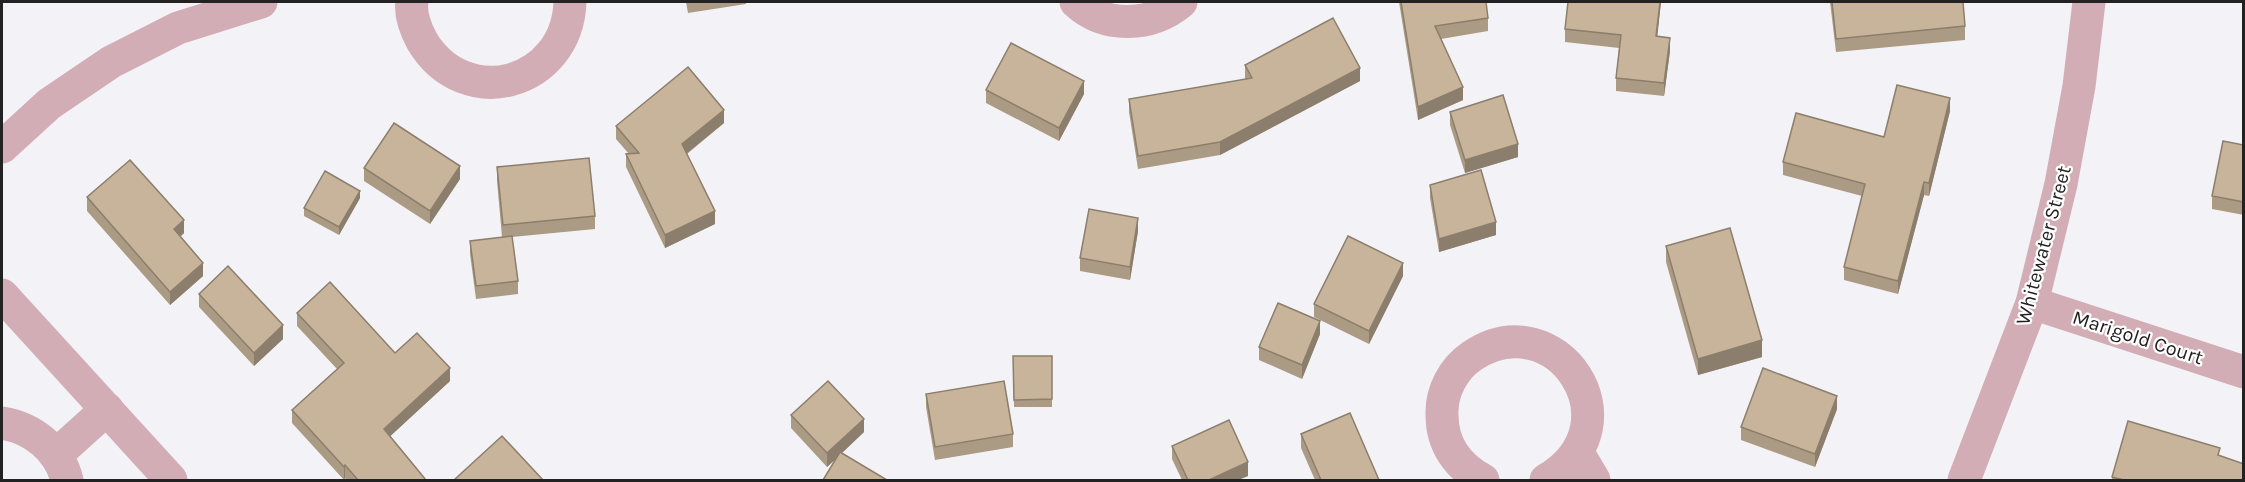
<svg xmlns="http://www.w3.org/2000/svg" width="2245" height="482" font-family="Karla,sans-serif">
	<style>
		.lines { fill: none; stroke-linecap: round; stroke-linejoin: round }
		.street { stroke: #d3adb6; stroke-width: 33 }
		.wall { fill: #ac9b84 }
		.shaded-wall { fill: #8c7e6c }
		.building { fill: #c8b49a; stroke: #8c7e6c; stroke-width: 1.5 }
		.labels { text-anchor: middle; stroke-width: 4.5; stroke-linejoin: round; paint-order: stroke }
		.street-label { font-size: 20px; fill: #222223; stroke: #fff }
	</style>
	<rect width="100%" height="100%" fill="#f3f3f7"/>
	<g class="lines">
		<g class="street">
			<path d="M412,2C410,14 416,30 422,41C465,113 567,85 570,2"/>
			<path d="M1076,2C1105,29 1151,27 1181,2"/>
			<path d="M2,147L49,104L111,62L178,28L261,2"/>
			<path d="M2,295L171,480"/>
			<path d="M2032,303L2244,372"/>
			<path d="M2,423C33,428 59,449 67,480"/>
			<path d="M1578,453L1594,480"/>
			<path d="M56,455L107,409"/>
			<path d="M1483,480C1457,466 1442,444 1442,415C1441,392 1453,369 1472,356C1555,300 1641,424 1546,480"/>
			<path d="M1964,480L2032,303L2061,184L2079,86L2089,2"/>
		</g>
	</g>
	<g class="wall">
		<path d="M686,2H746V4L688,13Z"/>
		<path d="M1399,2H1486L1488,18V31L1441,39L1463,100L1418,120Z"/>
		<path d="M1568,2H1661L1657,36L1670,51L1664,96L1616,91V78L1619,48L1565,42V29Z"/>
		<path d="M1830,2H1963L1965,26V40L1836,52Z"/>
		<path d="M1245,65L1360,81L1220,155L1138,169L1129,112V99L1245,79Z"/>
		<path d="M986,90L1084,94L1059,141L986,103Z"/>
		<path d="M1950,111L1929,196L1924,195L1898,294L1844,280V267L1862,196L1783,175V162L1884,137Z"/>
		<path d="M1450,112L1518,157L1465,173L1450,125Z"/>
		<path d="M724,123L687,154L715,224L665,248L626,167V154H629L616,139V126Z"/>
		<path d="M2244,145V215L2212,209V196Z"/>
		<path d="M497,167L595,216V229L512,237L518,281V294L476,299L470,254V241L502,237L497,181Z"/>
		<path d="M364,168L460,179L430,224L364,181Z"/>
		<path d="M1430,185L1496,235L1439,252L1430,198Z"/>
		<path d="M87,197L184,233L180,237L203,276L170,305L87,211Z"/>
		<path d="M360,198L339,235L304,216V208Z"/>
		<path d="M1138,231L1130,280L1080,271V258Z"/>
		<path d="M1666,246L1762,357L1698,375L1666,262Z"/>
		<path d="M1403,276L1369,344L1314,317V304Z"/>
		<path d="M199,294L283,339L254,366L199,307Z"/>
		<path d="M297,313L395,353L450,381L390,436L426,480H347L345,478L344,480L292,423V410L337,369L297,326Z"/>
		<path d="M1320,334L1302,379L1259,360V347Z"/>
		<path d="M1013,356H1052V407H1014Z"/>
		<path d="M926,394L1013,434V447L935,460L926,407Z"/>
		<path d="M1837,409L1815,467L1741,440V427Z"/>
		<path d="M791,415L864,432L842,453L887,480L836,459L827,467L791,428Z"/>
		<path d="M1301,434L1379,480H1315L1301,448Z"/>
		<path d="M1172,446L1248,476L1238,480H1182L1172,459Z"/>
		<path d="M2220,456L2244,480H2112V477Z"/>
	</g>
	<g class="shaded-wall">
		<path d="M1660,2H1661L1656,49V36Z"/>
		<path d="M1670,38V51L1664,96V83Z"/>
		<path d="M1360,68V81L1220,155V142Z"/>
		<path d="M1084,81V94L1059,141V128Z"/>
		<path d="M1463,87V100L1418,120V107Z"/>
		<path d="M1950,98V111L1929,196V183Z"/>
		<path d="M724,110V123L682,157V144Z"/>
		<path d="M1518,144V157L1465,173V160Z"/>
		<path d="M460,166V179L430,224V211Z"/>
		<path d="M1924,182V195L1898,294V281Z"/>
		<path d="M360,191V198L339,235V227Z"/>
		<path d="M715,211V224L665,248V235Z"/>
		<path d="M1138,218V231L1130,280V267Z"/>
		<path d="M184,220V233L174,242V229Z"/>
		<path d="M1496,222V235L1439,252V239Z"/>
		<path d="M203,263V276L170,305V292Z"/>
		<path d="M1403,263V276L1369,344V331Z"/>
		<path d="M1320,321V334L1302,379V365Z"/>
		<path d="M283,325V339L254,366V353Z"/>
		<path d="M1762,340V357L1698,375V359Z"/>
		<path d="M450,368V381L384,442V429Z"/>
		<path d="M1837,396V409L1815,467V454Z"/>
		<path d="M864,419V432L827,467V453Z"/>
		<path d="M1248,462V476L1238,480H1209Z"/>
		<path d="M345,465V478L344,480V467Z"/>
	</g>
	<g class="building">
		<path d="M1401,2H1486L1488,18L1435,26L1463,87L1418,107Z"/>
		<path d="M1568,2H1660L1656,36L1670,38L1664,83L1616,78L1621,35L1565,29Z"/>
		<path d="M1832,2H1963L1965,26L1836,39Z"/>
		<path d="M1333,18L1360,68L1220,142L1138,156L1129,99L1252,78L1245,65Z"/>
		<path d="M1011,43L1084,81L1059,128L986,90Z"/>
		<path d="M688,67L724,110L682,144L715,211L665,235L626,154L639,153L616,126Z"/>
		<path d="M1897,85L1950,98L1929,183L1924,182L1898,281L1844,267L1865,184L1783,162L1796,113L1884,137Z"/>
		<path d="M1503,95L1518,144L1465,160L1450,112Z"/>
		<path d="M394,123L460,166L430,211L364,168Z"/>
		<path d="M2223,141L2244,145V202L2212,196Z"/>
		<path d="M589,158L595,216L503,225L497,167Z"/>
		<path d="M130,160L184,220L174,229L203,263L170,292L87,197Z"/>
		<path d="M1481,170L1496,222L1439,239L1430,185Z"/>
		<path d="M325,171L360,191L339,227L304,208Z"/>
		<path d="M1089,209L1138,218L1130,267L1080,258Z"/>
		<path d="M1730,228L1762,340L1698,359L1666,246Z"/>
		<path d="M512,236L518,281L476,286L470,241Z"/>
		<path d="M1348,236L1403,263L1369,331L1314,304Z"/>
		<path d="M228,266L283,325L254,353L199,294Z"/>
		<path d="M330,282L395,353L417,333L450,368L384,429L426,480H358L345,465L344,467L292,410L344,363L297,313Z"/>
		<path d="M1278,303L1320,321L1302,365L1259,347Z"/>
		<path d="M1013,356H1052V399L1014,400Z"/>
		<path d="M1763,368L1837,396L1815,454L1741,427Z"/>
		<path d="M828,381L864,419L827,453L791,415Z"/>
		<path d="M1004,381L1013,434L935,447L926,394Z"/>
		<path d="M1350,413L1379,480H1321L1301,434Z"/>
		<path d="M1229,420L1248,462L1209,480H1188L1172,446Z"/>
		<path d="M2128,421L2220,448L2218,455L2244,464V480H2124L2112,477Z"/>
		<path d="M502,436L543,480H454Z"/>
		<path d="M840,452L887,480H823Z"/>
	</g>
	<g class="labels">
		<g class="street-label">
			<text transform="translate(2043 245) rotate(-75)" y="7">Whitewater Street</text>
			<text transform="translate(2138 337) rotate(18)" y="7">Marigold Court</text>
		</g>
	</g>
	<rect width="2245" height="482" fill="none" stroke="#222223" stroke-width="6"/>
</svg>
